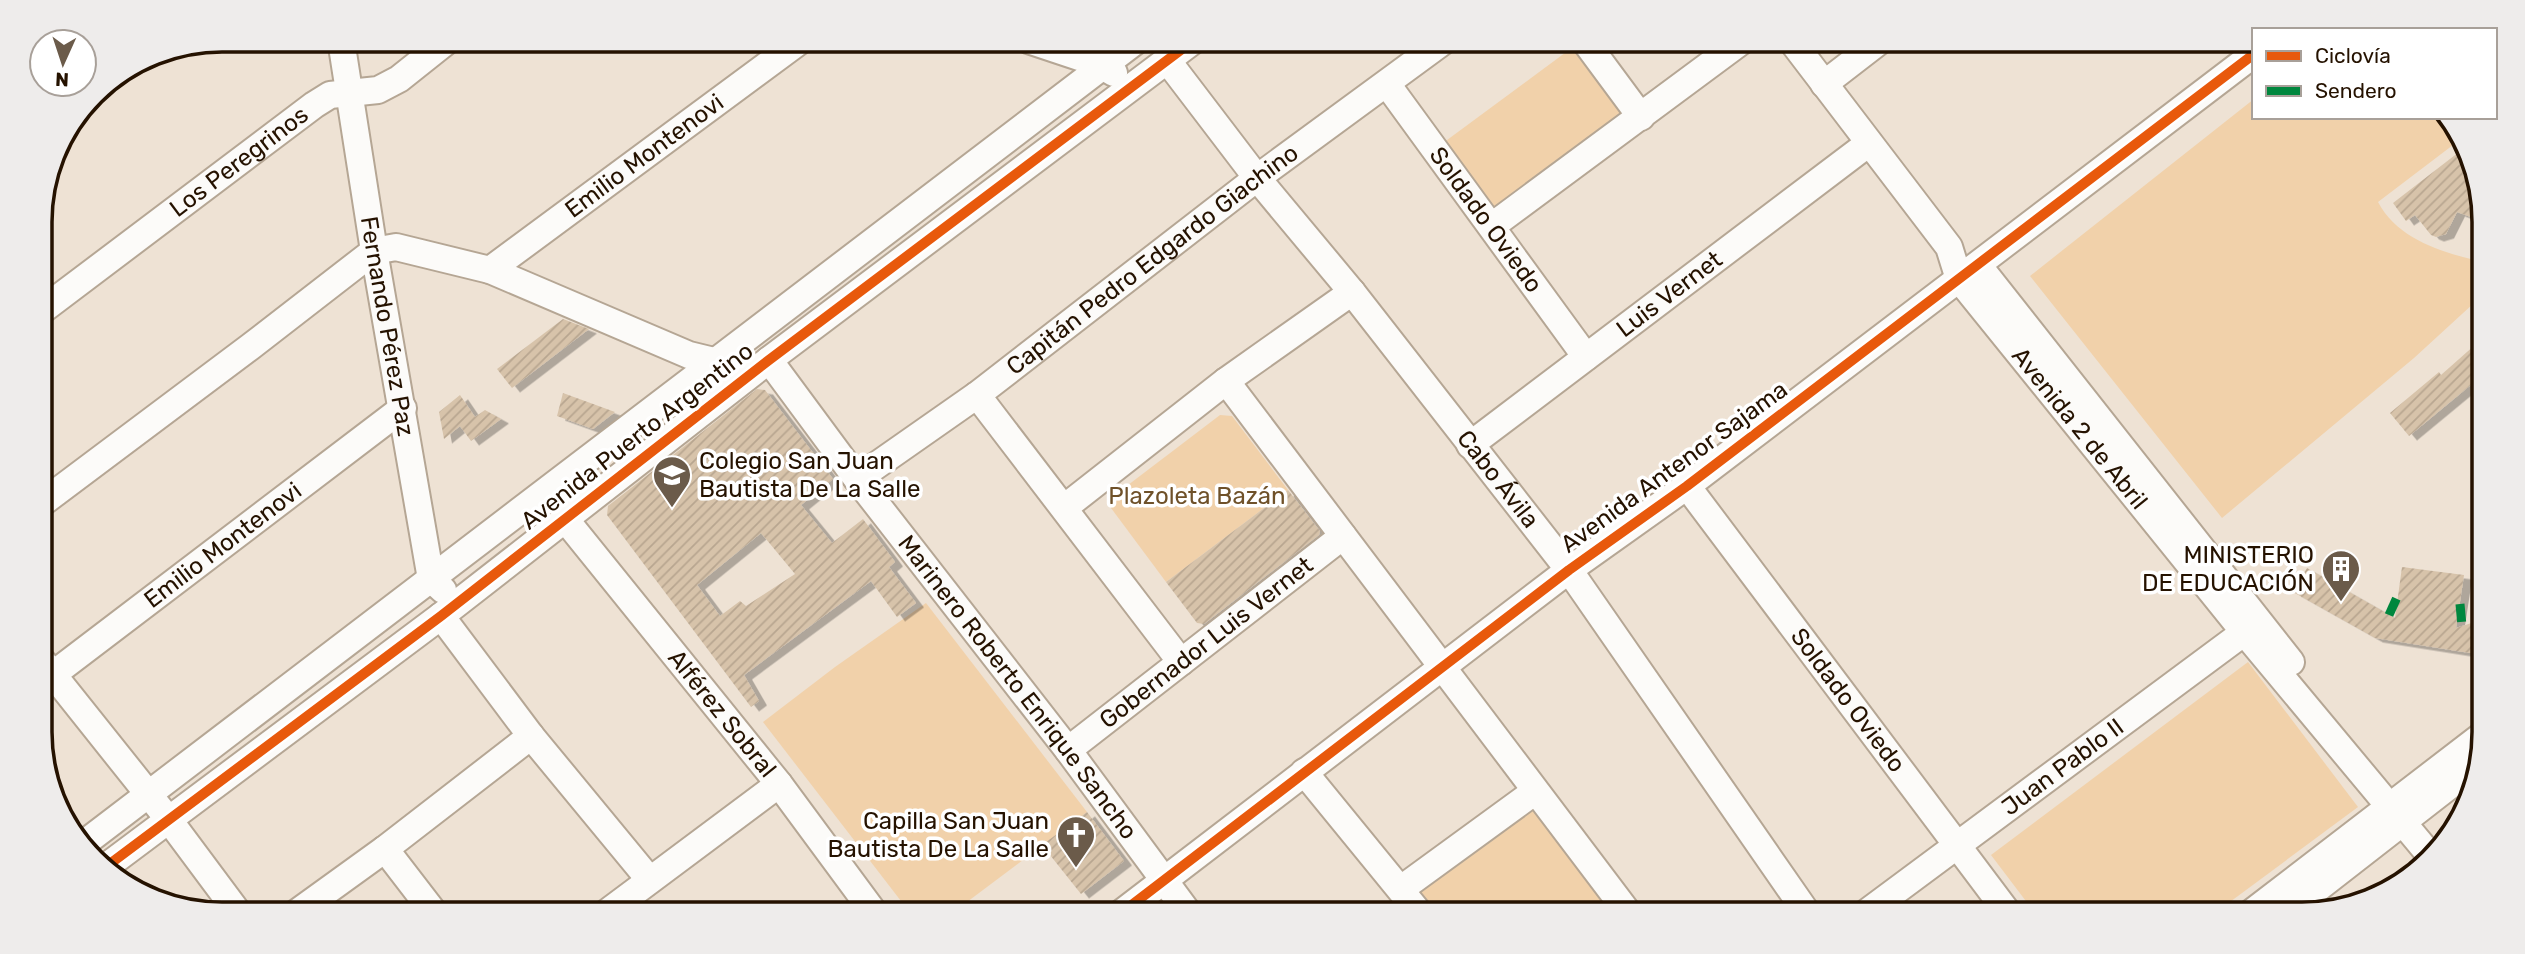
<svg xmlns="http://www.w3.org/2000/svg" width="2525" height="954" font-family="Rubik,sans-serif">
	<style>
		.green { fill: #f1d1aa }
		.building { fill: url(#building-hatch); fill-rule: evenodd; filter: url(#shadow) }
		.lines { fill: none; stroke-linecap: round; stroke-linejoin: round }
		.minor-casing { stroke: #b5a694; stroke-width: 30 }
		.minor { stroke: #fcfbf9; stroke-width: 26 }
		.quiet { stroke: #00873e; stroke-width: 9; stroke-dasharray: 18 9; stroke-linecap: butt }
		.cycleway-casing { stroke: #fff; stroke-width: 15 }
		.cycleway { stroke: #e8590c; stroke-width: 10 }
		.labels { text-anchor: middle; stroke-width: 7; stroke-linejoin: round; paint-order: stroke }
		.street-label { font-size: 24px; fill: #251200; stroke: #fff }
		.poi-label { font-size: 24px; fill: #251200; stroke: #fff; text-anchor: end }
		.park-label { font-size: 24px; fill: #6f5129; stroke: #fff }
		.rim { fill: none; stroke: #251200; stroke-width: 3.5 }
	</style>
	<defs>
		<pattern id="building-hatch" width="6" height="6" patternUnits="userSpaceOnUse" patternTransform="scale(1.75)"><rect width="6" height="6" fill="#d7c3aa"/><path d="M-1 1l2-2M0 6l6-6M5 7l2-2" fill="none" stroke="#b8a690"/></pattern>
		<filter id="shadow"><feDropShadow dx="8" dy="4.5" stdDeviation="0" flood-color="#0004"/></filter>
	</defs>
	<rect width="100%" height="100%" fill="#eee2d4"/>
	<g class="green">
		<path d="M1577,44L1628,112L1494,212L1443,143Z"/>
		<path d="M2254,99V117H2446L2457,140L2453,145L2378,202C2398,240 2444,253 2483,262V268L2474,303L2414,358L2222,518L2030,276Z"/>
		<path d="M1220,415L1232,416L1288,490L1166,582L1111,508V498Z"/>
		<path d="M926,603L1087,812L951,914H911L763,722L835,667Z"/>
		<path d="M2248,662L2358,807L2215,913H2035L1991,855Z"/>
		<path d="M1531,803L1607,906L1598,914H1433L1415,891Z"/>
	</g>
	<g class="building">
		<path d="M2459,152L2483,198V214L2471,217L2457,212L2446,234L2436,237L2431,235L2415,215L2406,221L2393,203Z"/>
		<path d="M563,319L589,329L512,388L497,369Z"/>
		<path d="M2476,344L2484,354V374L2409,436L2390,413L2439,372L2441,375Z"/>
		<path d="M757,389L765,390L833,479L801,505L832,543L863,519L895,562L889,567L916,603L897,617L871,581L744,675L759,701L751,707L607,515L608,506ZM761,533L795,574L746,606L740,601L720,616L697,585Z"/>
		<path d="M563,393L615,412L593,429L557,416Z"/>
		<path d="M460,395L475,417L485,410L501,419L471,441L460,426L444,439L439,412Z"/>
		<path d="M1288,490L1320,531L1319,535L1204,624L1197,623L1166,582Z"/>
		<path d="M2402,567L2464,575L2456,628L2484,619V649L2470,653L2375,638L2293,592L2307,568L2395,618Z"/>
		<path d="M1087,812L1124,861L1081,894L1042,845Z"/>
	</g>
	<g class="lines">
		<defs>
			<g id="minor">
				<path id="s1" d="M341,40L374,251L431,579L443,590"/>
				<path d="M1028,40L1097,63L1114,73"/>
				<path d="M1584,40L1641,117"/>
				<path id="s2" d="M1791,40L1949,247L1959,279L2245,633L2429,854"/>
				<path id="s3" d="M1167,60L1257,178L1352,292L1569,570L1807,913"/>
				<path id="s4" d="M1387,84L1586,357"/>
				<path d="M1824,84L1881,40"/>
				<path d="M1492,226L1743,40"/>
				<path d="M1978,265L2291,662"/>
				<path id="s5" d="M490,270L801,40"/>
				<path id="s6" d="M41,311L314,105L330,95L378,90L399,79L448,40"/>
				<path id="s7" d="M769,360L857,479L1068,750L1189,914"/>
				<path d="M1226,381L1629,914"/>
				<path d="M977,395L1181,662"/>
				<path id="s8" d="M1470,445L1869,143"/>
				<path id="s9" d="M857,479L977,395L1257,178L1445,40"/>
				<path id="s10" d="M1687,486L2008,913"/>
				<path d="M42,503L250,347L374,251L396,247L490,270L689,355L726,364"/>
				<path d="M1064,508L1226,381L1352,292"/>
				<path id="s11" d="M565,519L779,784L875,914"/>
				<path d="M441,616L531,736L649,879"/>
				<path d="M43,662L169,820L239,914"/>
				<path id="s12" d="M43,682L403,408"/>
				<path id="s13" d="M1068,750L1343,536"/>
				<path d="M1304,772L1420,914"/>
				<path d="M82,845L1137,40"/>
				<path d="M385,849L435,914"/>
				<path d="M107,866L441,616L769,360L1194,40"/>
				<path d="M1401,889L1534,792"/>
				<path id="s14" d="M1866,913L2258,622"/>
				<path d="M2251,913L2484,734"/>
				<path d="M2286,913L2480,762"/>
				<path d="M295,914L385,849L531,736"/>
				<path d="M605,914L779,784"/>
				<path d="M1120,914L1569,570L1687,486L2254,54"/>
			</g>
		</defs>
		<use href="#minor" class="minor-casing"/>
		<use href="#minor" class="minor"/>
		<g class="quiet">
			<path d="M2460,604L2462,626"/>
			<path d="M2389,615L2398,595"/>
		</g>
		<defs>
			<g id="cycleway">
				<path d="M107,866L441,616L769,360L1194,40"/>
				<path d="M1120,914L1569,570L1687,486L2254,54"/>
			</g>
		</defs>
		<use href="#cycleway" class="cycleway-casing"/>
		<use href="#cycleway" class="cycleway"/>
	</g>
	<defs>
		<symbol id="school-pin" viewBox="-11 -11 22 30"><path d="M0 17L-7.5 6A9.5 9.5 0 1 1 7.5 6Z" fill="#6b5b4a" stroke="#fff"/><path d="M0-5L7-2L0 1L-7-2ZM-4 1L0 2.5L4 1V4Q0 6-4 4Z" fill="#fff"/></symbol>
		<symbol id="building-pin" viewBox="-11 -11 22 30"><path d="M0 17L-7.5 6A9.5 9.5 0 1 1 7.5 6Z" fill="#6b5b4a" stroke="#fff"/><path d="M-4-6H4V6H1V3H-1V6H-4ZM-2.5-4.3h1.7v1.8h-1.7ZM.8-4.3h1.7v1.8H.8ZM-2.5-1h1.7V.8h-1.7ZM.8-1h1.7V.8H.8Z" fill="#fff"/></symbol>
		<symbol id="church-pin" viewBox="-11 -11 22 30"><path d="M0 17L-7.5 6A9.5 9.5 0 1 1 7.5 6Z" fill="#6b5b4a" stroke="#fff"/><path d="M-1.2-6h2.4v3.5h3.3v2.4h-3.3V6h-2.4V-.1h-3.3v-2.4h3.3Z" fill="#fff"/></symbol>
	</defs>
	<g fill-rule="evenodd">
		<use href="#school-pin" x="650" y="453" width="44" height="60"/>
		<use href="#building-pin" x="2319" y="547" width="44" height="60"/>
		<use href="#church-pin" x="1054" y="813" width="44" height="60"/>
	</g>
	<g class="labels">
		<g class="street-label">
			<text dy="8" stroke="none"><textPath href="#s5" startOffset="192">Emilio Montenovi</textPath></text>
			<text dy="8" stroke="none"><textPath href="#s6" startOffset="248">Los Peregrinos</textPath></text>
			<text dy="8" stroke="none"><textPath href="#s4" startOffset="168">Soldado Oviedo</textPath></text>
			<text dy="8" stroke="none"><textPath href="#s9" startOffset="368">Capitán Pedro Edgardo Giachino</textPath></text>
			<text dy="8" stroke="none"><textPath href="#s8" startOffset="250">Luis Vernet</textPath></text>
			<text dy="8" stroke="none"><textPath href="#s1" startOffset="290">Fernando Pérez Paz</textPath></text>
			<text dy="8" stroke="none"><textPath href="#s2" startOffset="486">Avenida 2 de Abril</textPath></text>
			<text transform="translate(637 436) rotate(-38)" y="8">Avenida Puerto Argentino</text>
			<text transform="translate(1674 467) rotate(-36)" y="8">Avenida Antenor Sajama</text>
			<text dy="8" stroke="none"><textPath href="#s3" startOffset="534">Cabo Ávila</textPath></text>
			<text dy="8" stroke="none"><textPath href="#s12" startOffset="226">Emilio Montenovi</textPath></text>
			<text dy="8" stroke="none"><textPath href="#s13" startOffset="175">Gobernador Luis Vernet</textPath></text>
			<text dy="8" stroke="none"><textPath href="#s7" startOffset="411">Marinero Roberto Enrique Sancho</textPath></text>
			<text dy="8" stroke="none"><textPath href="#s10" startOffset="268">Soldado Oviedo</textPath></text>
			<text dy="8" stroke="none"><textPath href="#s11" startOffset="250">Alférez Sobral</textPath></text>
			<text dy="8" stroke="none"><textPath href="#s14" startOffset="245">Juan Pablo II</textPath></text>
		</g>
		<g class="poi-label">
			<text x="699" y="469" text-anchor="start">Colegio San Juan<tspan x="699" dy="28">Bautista De La Salle</tspan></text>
			<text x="2314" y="563">MINISTERIO<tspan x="2314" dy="28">DE EDUCACIÓN</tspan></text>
			<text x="1049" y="829">Capilla San Juan<tspan x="1049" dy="28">Bautista De La Salle</tspan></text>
		</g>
		<g class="park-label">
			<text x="1197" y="504">Plazoleta Bazán</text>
		</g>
	</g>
	<path d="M0 0H2525V954H0ZM222 52H2302A170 170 0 0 1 2472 222V732A170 170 0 0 1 2302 902H222A170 170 0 0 1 52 732V222A170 170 0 0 1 222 52Z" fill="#eeeceb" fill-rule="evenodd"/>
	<path class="rim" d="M222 52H2302A170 170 0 0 1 2472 222V732A170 170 0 0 1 2302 902H222A170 170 0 0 1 52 732V222A170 170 0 0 1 222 52Z"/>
	<rect x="2252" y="28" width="245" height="91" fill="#ffffff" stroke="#a8a099" stroke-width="2"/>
	<rect x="2266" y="51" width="35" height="10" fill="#e8590c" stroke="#a8a099" stroke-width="2"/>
	<text x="2315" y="63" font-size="21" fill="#251200">Ciclovía</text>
	<rect x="2266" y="86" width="35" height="10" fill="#00873e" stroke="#a8a099" stroke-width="2"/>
	<text x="2315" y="98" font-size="21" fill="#251200">Sendero</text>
	<g transform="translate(63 63) rotate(183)"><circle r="33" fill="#ffffff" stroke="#a8a099" stroke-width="2"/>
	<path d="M0-5L12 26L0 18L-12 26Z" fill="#6b5b4a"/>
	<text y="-10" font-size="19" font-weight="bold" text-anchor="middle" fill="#251200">N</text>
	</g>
</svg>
